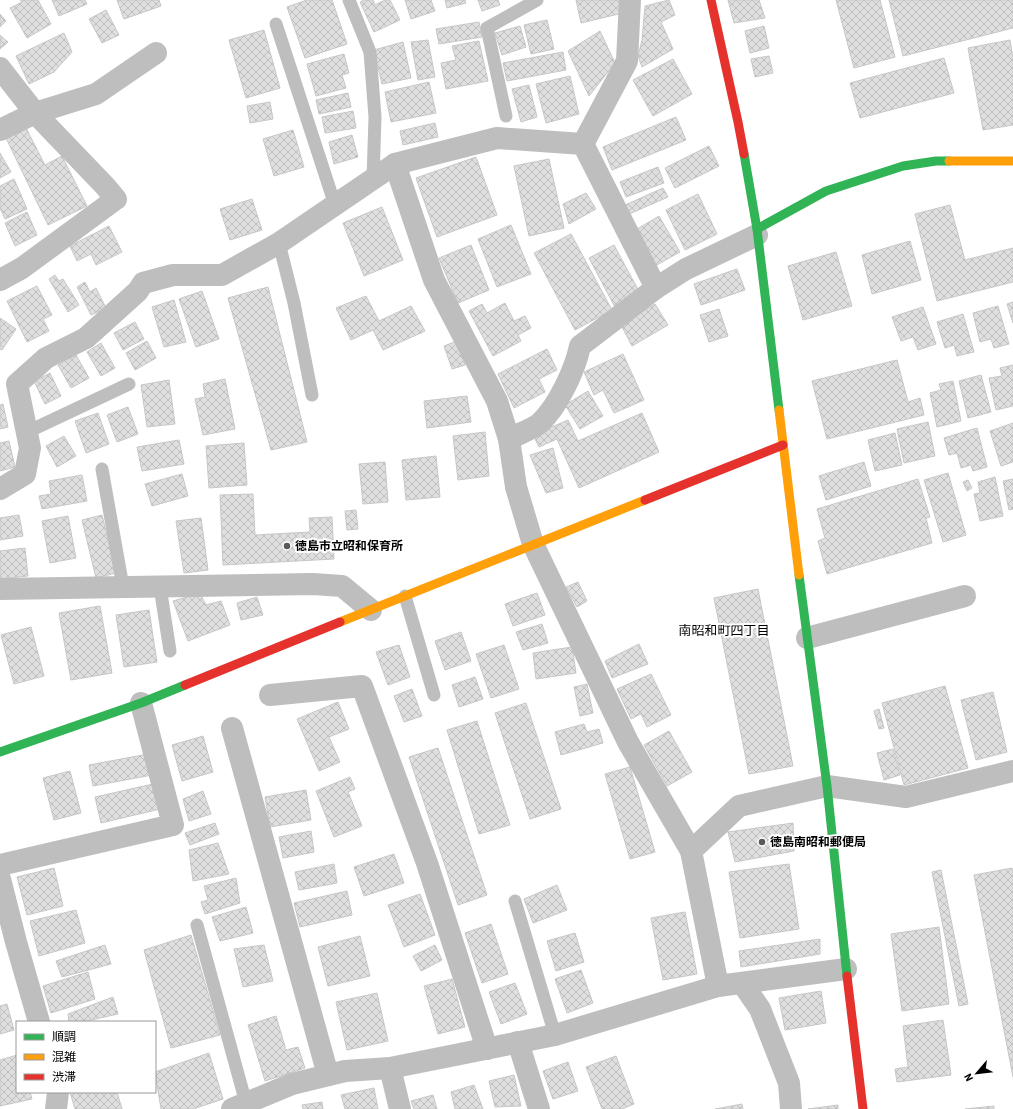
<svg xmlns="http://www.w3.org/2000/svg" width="1013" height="1109" font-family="'Source Sans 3','Noto Sans JP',sans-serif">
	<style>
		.building { fill: url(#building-cross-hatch); stroke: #c7c7c7 }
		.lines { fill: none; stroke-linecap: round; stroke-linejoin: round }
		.lane { stroke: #bebebe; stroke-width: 13 }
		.street { stroke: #bebebe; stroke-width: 22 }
		.fast { stroke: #30b455; stroke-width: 9 }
		.slow { stroke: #ff9f0a; stroke-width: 9 }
		.jam { stroke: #e5322d; stroke-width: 9 }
		.poi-dot { fill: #595959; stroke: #fff; stroke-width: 1.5 }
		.labels { text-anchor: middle; stroke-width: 4; stroke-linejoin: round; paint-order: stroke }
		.poi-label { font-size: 12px; font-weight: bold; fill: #000; stroke: #fff; text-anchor: start }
		.neighbourhood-label { font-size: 13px; fill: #000; stroke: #fff }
	</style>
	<defs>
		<pattern id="building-cross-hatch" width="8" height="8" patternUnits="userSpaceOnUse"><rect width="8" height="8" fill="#dfdfdf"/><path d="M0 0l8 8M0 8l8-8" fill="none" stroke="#bebebe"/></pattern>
	</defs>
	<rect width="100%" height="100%" fill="#fff"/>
	<g class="building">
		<path d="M20,0H38L51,24L27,38L10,8L22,2Z"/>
		<path d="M52,0H85L87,4L59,16Z"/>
		<path d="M117,0H159L161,6L124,19Z"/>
		<path d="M307,0H332L347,44L305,58L287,7Z"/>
		<path d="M364,0H373L375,5L385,0H390L400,20L374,32L360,2Z"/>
		<path d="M405,0H431L435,11L411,19Z"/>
		<path d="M445,0H465L466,3L447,8Z"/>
		<path d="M478,0H498L500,5L482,11Z"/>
		<path d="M576,0H620L623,13L581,23Z"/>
		<path d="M669,0L675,15L661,22L673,49L642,67L638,56L642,40L645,6Z"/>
		<path d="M728,0H759L765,18L734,23Z"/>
		<path d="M836,0H880L895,57L854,68Z"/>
		<path d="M889,0H1013V28L903,56Z"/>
		<path d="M106,10L119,35L102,43L89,19Z"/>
		<path d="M0,14L6,21L0,27Z"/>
		<path d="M547,20L554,49L531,54L524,25Z"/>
		<path d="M479,22L482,37L439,44L436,29Z"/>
		<path d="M520,26L526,47L502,55L495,33Z"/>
		<path d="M764,26L769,48L750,53L745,31Z"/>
		<path d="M264,30L280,88L246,98L229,40Z"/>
		<path d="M600,31L615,63L589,96L568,51Z"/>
		<path d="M64,33L72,52L54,72L29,84L16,56Z"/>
		<path d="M0,35L8,42L0,49Z"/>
		<path d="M428,40L435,77L418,80L411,42Z"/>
		<path d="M1010,40L1013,58V125L983,130L968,48Z"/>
		<path d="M479,41L488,81L446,89L441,63L456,60L452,46Z"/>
		<path d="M403,42L411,78L382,84L374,50Z"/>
		<path d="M563,52L566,70L507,81L503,63Z"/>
		<path d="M344,54L349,73L342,75L346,88L316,96L307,64Z"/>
		<path d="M769,56L773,73L755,77L751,59Z"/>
		<path d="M944,58L954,93L860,118L850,83Z"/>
		<path d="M673,59L692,94L653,116L633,80Z"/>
		<path d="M570,76L579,114L546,123L536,84Z"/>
		<path d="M429,82L436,113L391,122L385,92Z"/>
		<path d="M529,85L537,117L521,122L512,89Z"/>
		<path d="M348,93L351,107L319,114L316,100Z"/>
		<path d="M270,102L273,119L250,123L247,106Z"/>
		<path d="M353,111L356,128L325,133L322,117Z"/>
		<path d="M676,117L686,140L612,170L603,147Z"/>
		<path d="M435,123L438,137L403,145L400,131Z"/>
		<path d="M26,128L45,165L62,156L87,206L48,225L6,138Z"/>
		<path d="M293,130L304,167L274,176L263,139Z"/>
		<path d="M352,135L358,157L334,164L329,142Z"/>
		<path d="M709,146L719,166L675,188L665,168Z"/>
		<path d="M0,153L11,172L0,178Z"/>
		<path d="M476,157L497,215L437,237L416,178Z"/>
		<path d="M549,159L564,228L529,236L514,166Z"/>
		<path d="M658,167L664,183L626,197L620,182Z"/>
		<path d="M14,179L27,209L5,219L0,208V186Z"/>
		<path d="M663,188L668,197L627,215L623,206Z"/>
		<path d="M586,193L596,209L569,224L563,204Z"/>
		<path d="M698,194L717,234L685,250L666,210Z"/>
		<path d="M252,199L262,230L230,240L220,209Z"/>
		<path d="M950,205L965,260L1013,248V282L937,301L915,214Z"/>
		<path d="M382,207L403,260L364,276L343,223Z"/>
		<path d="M27,212L37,235L15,246L5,223Z"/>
		<path d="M659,216L680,252L655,266L634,231Z"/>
		<path d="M511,225L531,274L497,287L478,239Z"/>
		<path d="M109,226L122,252L96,265L91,254L77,261L70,246Z"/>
		<path d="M571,234L612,310L575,330L534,253Z"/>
		<path d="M910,241L921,280L872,294L862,255Z"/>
		<path d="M471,245L489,290L458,303L439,258Z"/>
		<path d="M614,245L641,295L616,309L589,258Z"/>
		<path d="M836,252L852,306L803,320L788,266Z"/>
		<path d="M737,269L745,290L701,305L694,284Z"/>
		<path d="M55,275L59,281L63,279L79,305L68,312L49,279Z"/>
		<path d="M85,282L90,292L96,288L106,308L91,315L77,287Z"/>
		<path d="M37,286L52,315L43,319L49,331L27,342L7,301Z"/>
		<path d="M268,287L307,442L271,450L228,298Z"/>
		<path d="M202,291L219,339L196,347L179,299Z"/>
		<path d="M366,296L379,321L411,306L425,331L383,350L373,330L351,340L336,308Z"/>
		<path d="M174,300L186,342L164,347L152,307Z"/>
		<path d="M1013,302V323L1007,304Z"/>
		<path d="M505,303L514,321L525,316L531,328L518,335L521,341L493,356L469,311L482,304L487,313Z"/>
		<path d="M655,304L668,325L632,346L621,325Z"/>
		<path d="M998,306L1009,344L994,348L991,339L980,342L973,313Z"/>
		<path d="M923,307L936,344L918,350L913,337L901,341L892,317Z"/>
		<path d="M719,309L728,336L709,342L700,315Z"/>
		<path d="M963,314L974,352L957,356L954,345L945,348L937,322Z"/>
		<path d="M0,318L16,329L2,350L0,349Z"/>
		<path d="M135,322L144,339L123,350L114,333Z"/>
		<path d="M147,341L156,358L135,370L126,353Z"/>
		<path d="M457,341L465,365L452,369L444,346Z"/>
		<path d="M101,343L115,368L101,376L87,352Z"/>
		<path d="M547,349L557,370L539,379L545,392L514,408L498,374Z"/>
		<path d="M623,354L644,400L614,413L603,390L594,395L584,372Z"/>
		<path d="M76,355L89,378L71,388L58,365Z"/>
		<path d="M897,360L908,402L920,398L924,415L827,439L812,381Z"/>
		<path d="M1013,365V406L996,410L989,378L1002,376L1000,368Z"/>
		<path d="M50,373L61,396L45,404L34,381Z"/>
		<path d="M981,375L991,412L968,418L959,381Z"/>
		<path d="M225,379L235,429L203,435L195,399L205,397L203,384Z"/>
		<path d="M169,380L175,424L147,427L141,385Z"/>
		<path d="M953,381L961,421L937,427L930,393L941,390L939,384Z"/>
		<path d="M588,391L603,416L580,429L565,405Z"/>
		<path d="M467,396L471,422L427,428L424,401Z"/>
		<path d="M3,404L8,427L0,429V405Z"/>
		<path d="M128,407L138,434L117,442L107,415Z"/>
		<path d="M98,413L109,444L86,453L75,421Z"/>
		<path d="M642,413L659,452L579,488L557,439L539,447L533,435L568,420L578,441Z"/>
		<path d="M928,422L935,456L904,463L897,429Z"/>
		<path d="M1013,423V462L1001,466L990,431Z"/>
		<path d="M977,428L987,467L973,471L971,465L961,468L957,453L949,455L944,438Z"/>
		<path d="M485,432L489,476L458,480L453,436Z"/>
		<path d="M895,433L902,465L875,471L868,440Z"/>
		<path d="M64,436L76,456L57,467L46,446Z"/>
		<path d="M179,440L184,464L142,471L137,447Z"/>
		<path d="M9,441L15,467L0,471V443Z"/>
		<path d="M244,443L247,485L209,488L206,446Z"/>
		<path d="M553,448L563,488L546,493L530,455Z"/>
		<path d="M436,456L440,497L406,500L402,460Z"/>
		<path d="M385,462L388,502L363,504L359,464Z"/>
		<path d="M864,462L871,486L826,500L819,476Z"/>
		<path d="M948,473L966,535L943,542L924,480Z"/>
		<path d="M182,474L188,496L152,506L145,484Z"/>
		<path d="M82,475L87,501L42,509L39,496L51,494L49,481Z"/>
		<path d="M995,477L1003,516L980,521L974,494L980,493L978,482Z"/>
		<path d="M918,479L930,517L926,518L932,543L827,574L818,541L825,538L817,509Z"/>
		<path d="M1013,479V509L1009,510L1003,481Z"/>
		<path d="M968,480L972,488L967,491L963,482Z"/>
		<path d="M253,494L255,535L310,532L309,518L332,517L334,559L223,565L220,495Z"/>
		<path d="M356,510L358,529L347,530L345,511Z"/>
		<path d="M19,515L23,536L0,540V518Z"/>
		<path d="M102,515L116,573L96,578L82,520Z"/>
		<path d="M68,516L76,558L50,563L42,521Z"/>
		<path d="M201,518L208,570L184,573L176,521Z"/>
		<path d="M25,548L28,576L0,579V551Z"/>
		<path d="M578,582L587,601L577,607L566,587Z"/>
		<path d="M758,589L793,766L749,774L714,598Z"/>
		<path d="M200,593L206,605L221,601L230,625L188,641L173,601Z"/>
		<path d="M537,593L545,615L513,626L505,604Z"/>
		<path d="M257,597L263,615L241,620L237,603Z"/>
		<path d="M100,606L112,673L71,680L59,613Z"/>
		<path d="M149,610L157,662L124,667L116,615Z"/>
		<path d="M542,624L548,643L523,650L516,632Z"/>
		<path d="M31,627L44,676L14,684L1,635Z"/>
		<path d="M461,632L471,661L445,670L435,641Z"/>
		<path d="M639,644L648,664L612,678L605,661Z"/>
		<path d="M399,645L410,677L388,685L376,652Z"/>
		<path d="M504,645L519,689L491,698L476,654Z"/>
		<path d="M572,647L576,673L536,679L533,653Z"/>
		<path d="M651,674L671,715L647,727L641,714L631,719L617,689Z"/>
		<path d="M475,677L483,699L459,707L452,685Z"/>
		<path d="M587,684L593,713L580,716L574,687Z"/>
		<path d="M945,686L968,768L904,785L882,703Z"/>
		<path d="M412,689L422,716L404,722L394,696Z"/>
		<path d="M993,692L1007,752L976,760L961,700Z"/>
		<path d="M338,702L349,729L329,737L340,762L319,771L297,719Z"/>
		<path d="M526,703L561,809L530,819L495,713Z"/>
		<path d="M879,709L884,728L879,729L874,711Z"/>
		<path d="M477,721L510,825L479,834L447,730Z"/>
		<path d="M584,724L587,732L599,729L603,743L561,755L555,732Z"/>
		<path d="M669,731L692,772L667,786L644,745Z"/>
		<path d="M203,736L213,772L182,781L172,745Z"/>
		<path d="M438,748L487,895L458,905L409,757Z"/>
		<path d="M893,749L900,775L884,780L877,753Z"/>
		<path d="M148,754L152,775L93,786L89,765Z"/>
		<path d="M630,767L655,852L630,859L605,774Z"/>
		<path d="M70,771L81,813L54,820L43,778Z"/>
		<path d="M350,777L355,789L348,792L362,826L334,837L316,791Z"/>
		<path d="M153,784L160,809L101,823L95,797Z"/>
		<path d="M306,790L311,820L270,827L265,797Z"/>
		<path d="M203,791L211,814L189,821L183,799Z"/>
		<path d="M215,823L219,834L190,845L185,833Z"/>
		<path d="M793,823L794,851L735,862L728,832Z"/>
		<path d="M311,831L314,852L283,858L279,837Z"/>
		<path d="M218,843L229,874L193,881L189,850Z"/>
		<path d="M394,854L404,883L364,896L354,867Z"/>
		<path d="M334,864L337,883L299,890L295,872Z"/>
		<path d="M789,864L799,929L740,938L729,872Z"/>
		<path d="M54,868L63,906L27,915L17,877Z"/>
		<path d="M1012,868L1013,874V1077L974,875Z"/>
		<path d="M941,870L968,1004L959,1006L932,872Z"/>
		<path d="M236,878L240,903L205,914L201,902L208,900L204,886Z"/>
		<path d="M557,885L567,910L533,923L524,899Z"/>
		<path d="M347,891L352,915L300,927L294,903Z"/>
		<path d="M420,894L435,935L404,947L388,905Z"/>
		<path d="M246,907L253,933L220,941L212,917Z"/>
		<path d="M76,910L85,943L39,956L30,921Z"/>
		<path d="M685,912L697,974L663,980L651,918Z"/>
		<path d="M491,924L508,974L482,983L465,933Z"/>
		<path d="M939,927L949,1004L902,1011L891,934Z"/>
		<path d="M575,933L584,962L556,971L547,941Z"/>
		<path d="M191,935L220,1035L171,1048L144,950Z"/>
		<path d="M360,936L370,976L328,986L318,947Z"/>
		<path d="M820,939V954L741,967L739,951Z"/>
		<path d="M105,945L111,964L62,977L56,961Z"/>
		<path d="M264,945L273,981L243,987L234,949Z"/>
		<path d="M435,945L442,960L421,971L413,956Z"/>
		<path d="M581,970L593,1003L567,1013L555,979Z"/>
		<path d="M88,972L95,999L51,1013L43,986Z"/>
		<path d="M452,979L465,1027L438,1034L424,986Z"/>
		<path d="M515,983L527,1014L501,1024L489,992Z"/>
		<path d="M821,991L826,1023L785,1030L779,998Z"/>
		<path d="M377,993L388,1041L347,1050L336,1002Z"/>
		<path d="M113,997L118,1014L82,1022H69L68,1014Z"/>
		<path d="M7,1004L14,1030L0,1034V1006Z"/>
		<path d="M276,1016L286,1050L298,1047L305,1068L265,1081L248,1025Z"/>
		<path d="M943,1020L951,1075L897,1082L895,1069L908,1067L903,1026Z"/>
		<path d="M209,1053L223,1099L193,1109H161L155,1072Z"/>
		<path d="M17,1055V1092H30L32,1099L0,1106V1060Z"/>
		<path d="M616,1056L634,1104L622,1109H602L586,1067Z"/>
		<path d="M568,1062L578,1091L553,1099L543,1071Z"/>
		<path d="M514,1075L521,1106L495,1107L489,1081Z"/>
		<path d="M474,1085L483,1109H455L451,1092Z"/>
		<path d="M374,1088L378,1109H345L341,1095Z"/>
		<path d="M70,1092H117L122,1109H75Z"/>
		<path d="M433,1095L437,1109H414L411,1101Z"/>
		<path d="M322,1102L323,1109H303L302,1105Z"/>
		<path d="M742,1104L743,1109H715Z"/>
		<path d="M838,1105V1109H808Z"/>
		<path d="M994,1106V1109H965Z"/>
	</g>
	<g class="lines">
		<g class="lane">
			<path d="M349,0L370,52L375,117L373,179"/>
			<path d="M276,24L335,205"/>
			<path d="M506,116L487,28L537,0"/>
			<path d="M279,243L294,303L312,395"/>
			<path d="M27,432L129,384"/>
			<path d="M102,469L123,587"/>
			<path d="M160,587L170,651"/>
			<path d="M405,596L434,695"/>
			<path d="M515,901L555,1035"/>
			<path d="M197,925L246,1103"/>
		</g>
		<g class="street">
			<path d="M0,68L35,113L105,186L116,199L22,268L0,280"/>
			<path d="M0,130L35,113L96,94L156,53"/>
			<path d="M583,144L627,61L630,0"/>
			<path d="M395,164L434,280L497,401L509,439L516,487L533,544L628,742L691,851L718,986"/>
			<path d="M509,439C518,434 533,429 540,423C558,406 575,370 580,346L656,288"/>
			<path d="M0,489L25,474L30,448L17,384L46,358L86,338L138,291L143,283L173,275H222L279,243L395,164L497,138L583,144L656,288L686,269L757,235"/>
			<path d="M0,589L313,584L342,586L371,610"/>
			<path d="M807,638L965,596"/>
			<path d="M270,695L362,686L427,863L487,1049"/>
			<path d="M232,728L328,1075"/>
			<path d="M691,851L739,806L827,786L906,797L1013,771"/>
			<path d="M0,865L173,825L141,703"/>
			<path d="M0,879L16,942L39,1022"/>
			<path d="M742,983L760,1009L789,1083L791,1109"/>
			<path d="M518,1042L539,1109"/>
			<path d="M390,1068L400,1109"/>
			<path d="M56,1109L58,1092"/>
			<path d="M232,1109L292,1084L345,1071L390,1068L555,1035L718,986L846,969"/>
		</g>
		<g class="fast">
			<path d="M744,154L757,229L779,410"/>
			<path d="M757,229L826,191L903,166L936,161H949"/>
			<path d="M799,575L827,786L847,976"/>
			<path d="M0,752L141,703L185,685"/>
		</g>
		<g class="slow">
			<path d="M949,161H1013"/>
			<path d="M779,410L799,575"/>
			<path d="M340,622L645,500"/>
		</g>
		<g class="jam">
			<path d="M711,0L738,122L744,154"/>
			<path d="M645,500L783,445"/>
			<path d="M185,685L340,622"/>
			<path d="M847,976L863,1109"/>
		</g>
	</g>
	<g class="poi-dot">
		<circle cx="287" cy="546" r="4"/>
		<circle cx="762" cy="842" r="4"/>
	</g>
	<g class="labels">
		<g class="poi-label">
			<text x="295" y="550">徳島市立昭和保育所</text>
			<text x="770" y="846">徳島南昭和郵便局</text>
		</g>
		<g class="neighbourhood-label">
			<text x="724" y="635">南昭和町四丁目</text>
		</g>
	</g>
	<rect x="16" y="1021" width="140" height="72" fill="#ffffff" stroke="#999999"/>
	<rect x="24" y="1034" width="20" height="6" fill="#30b455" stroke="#999999"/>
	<text x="52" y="1041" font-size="12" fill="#000000">順調</text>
	<rect x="24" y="1054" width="20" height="6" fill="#ff9f0a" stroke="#999999"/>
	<text x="52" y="1061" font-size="12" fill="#000000">混雑</text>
	<rect x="24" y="1074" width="20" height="6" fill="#e5322d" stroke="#999999"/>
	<text x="52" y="1081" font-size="12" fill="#000000">渋滞</text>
	<g transform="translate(977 1073) rotate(242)" stroke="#ffffff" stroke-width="3" paint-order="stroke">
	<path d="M0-3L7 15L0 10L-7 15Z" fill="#000000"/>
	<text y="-6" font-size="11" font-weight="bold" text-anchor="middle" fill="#000000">N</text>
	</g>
</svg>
